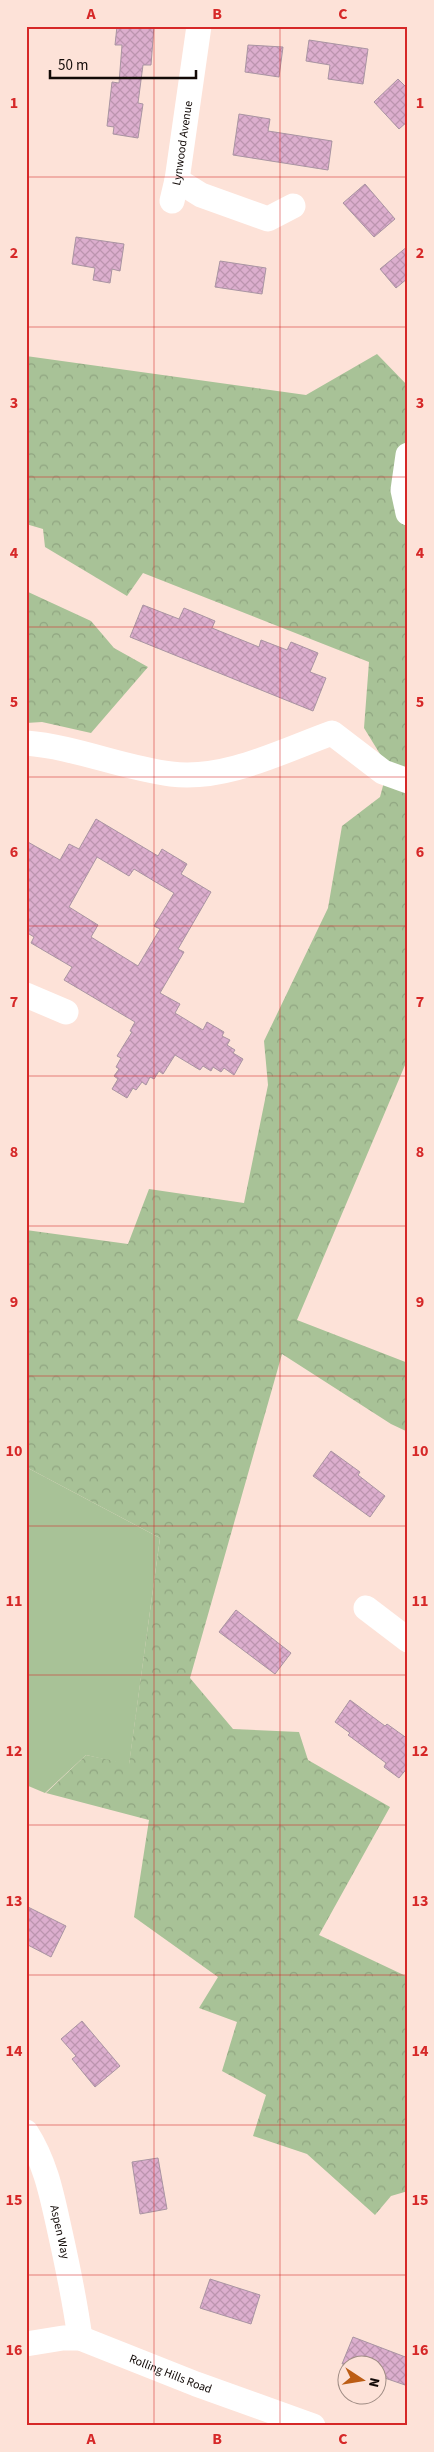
<svg xmlns="http://www.w3.org/2000/svg" width="434" height="2452" font-family="'Source Sans 3',sans-serif">
	<style>
		.green { fill: #a8c297 }
		.forest { fill: url(#forest-crowns) }
		.building { fill: url(#building-cross-hatch); stroke: #a994a2; fill-rule: evenodd }
		.lines { fill: none; stroke-linecap: round; stroke-linejoin: round }
		.minor { stroke: #fff; stroke-width: 25 }
		.grid { fill: none; stroke: #d62828; stroke-width: 1; stroke-opacity: 0.55 }
		.labels { text-anchor: middle; stroke-width: 4.5; stroke-linejoin: round; paint-order: stroke }
		.street-label { font-size: 12px; fill: #120a07; stroke: #fde2d8 }
		.neatline { fill: none; stroke: #d62828; stroke-width: 2 }
		.grid-label { font-size: 16px; text-anchor: middle; font-weight: bold; fill: #d62828 }
	</style>
	<defs>
		<pattern id="forest-crowns" width="20" height="18" patternUnits="userSpaceOnUse" patternTransform="scale(1.25)"><rect width="20" height="18" fill="#a8c297"/><path d="M2 6a3 3 0 1 1 6 0M12 15a3 3 0 1 1 6 0" fill="none" stroke="#90a581"/></pattern>
		<pattern id="building-cross-hatch" width="8" height="8" patternUnits="userSpaceOnUse" patternTransform="scale(1.25)"><rect width="8" height="8" fill="#dcaece"/><path d="M0 0l8 8M0 8l8-8" fill="none" stroke="#bc94af"/></pattern>
	</defs>
	<rect width="100%" height="100%" fill="#fde2d8"/>
	<path class="green" d="M26,1467L160,1538L129,1765L86,1755L45,1793L26,1785Z"/>
	<g class="forest">
		<path d="M377,354L408,386V1058L297,1320L408,1363V1432L391,1424L282,1354L190,1678L233,1729L299,1732L308,1760L390,1807L319,1935L408,1977V2191L391,2196L375,2215L307,2154L253,2136L266,2095L222,2071L237,2022L199,2008L218,1977L134,1917L149,1820L46,1793L86,1755L129,1764L160,1538L26,1467V1230L128,1244L149,1189L244,1203L268,1085L264,1041L328,908L342,826L380,797L388,767L364,728L369,662L143,573L127,596L45,547L43,529L26,524V356L306,395Z"/>
		<path d="M26,591L91,621L114,648L148,667L91,733L42,722L26,723Z"/>
	</g>
	<g class="building">
		<path d="M117,26H154L151,65H143L138,103L143,104L138,138L113,134L114,127L107,126L112,82L119,83L122,45H115Z"/>
		<path d="M309,40L368,49L363,84L328,79L330,65L306,61Z"/>
		<path d="M248,45L283,47L279,77L245,72Z"/>
		<path d="M398,79L408,89V121L399,129L374,102Z"/>
		<path d="M239,114L270,119L268,131L332,141L328,170L233,155Z"/>
		<path d="M365,184L395,219L374,237L343,203Z"/>
		<path d="M76,237L124,244L120,271L112,269L110,283L93,280L95,268L72,264Z"/>
		<path d="M408,246V278L396,288L380,269Z"/>
		<path d="M220,261L266,268L262,294L215,287Z"/>
		<path d="M143,605L179,619L184,608L215,621L212,628L259,647L261,640L287,650L291,642L318,653L310,672L326,678L313,711L130,637Z"/>
		<path d="M96,819L158,856L162,849L187,864L181,874L211,892L178,949L184,952L160,993L180,1004L175,1013L203,1030L207,1022L224,1032L222,1036L230,1040L227,1045L235,1050L233,1053L243,1059L234,1075L224,1068L221,1072L213,1067L211,1071L203,1066L200,1070L175,1055L163,1074L159,1071L154,1079L150,1077L146,1085L142,1082L136,1090L133,1088L127,1098L112,1089L118,1079L114,1076L119,1069L116,1067L121,1058L117,1056L132,1032L130,1031L135,1022L64,980L72,967L31,943L34,937L26,932V841L60,860L69,844L79,849ZM97,857L129,876L134,869L174,893L154,926L160,929L138,966L91,937L98,925L69,907Z"/>
		<path d="M331,1451L360,1472L358,1475L385,1496L370,1517L313,1476Z"/>
		<path d="M236,1610L291,1653L275,1674L219,1632Z"/>
		<path d="M350,1700L385,1726L387,1724L408,1739V1767L399,1778L384,1767L386,1763L348,1735L350,1733L335,1722Z"/>
		<path d="M26,1906L66,1926L51,1957L26,1944Z"/>
		<path d="M82,2021L120,2066L95,2087L72,2059L76,2056L61,2039Z"/>
		<path d="M158,2158L167,2209L140,2214L132,2162Z"/>
		<path d="M210,2279L260,2295L251,2324L200,2308Z"/>
		<path d="M353,2337L408,2358V2386L376,2375V2364H342Z"/>
	</g>
	<g class="lines">
		<g class="minor">
			<path d="M177,180L201,195L268,219L293,206"/>
			<path id="s1" d="M172,201L177,180L199,26"/>
			<path d="M408,455L403,490L408,513"/>
			<path d="M26,743C76,747 122,768 171,774C225,781 282,751 332,733L383,772L408,781"/>
			<path d="M26,995L66,1012"/>
			<path d="M366,1608L408,1640"/>
			<path id="s2" d="M26,2132C46,2163 52,2196 60,2232C68,2268 75,2302 80,2338"/>
			<path id="s3" d="M26,2344L63,2338H80L196,2384L313,2426"/>
		</g>
	</g>
	<path class="grid" d="M154,26V2426M280,26V2426M26,177H408M26,327H408M26,477H408M26,627H408M26,777H408M26,926H408M26,1076H408M26,1226H408M26,1376H408M26,1526H408M26,1675H408M26,1825H408M26,1975H408M26,2125H408M26,2275H408"/>
	<g class="labels">
		<g class="street-label">
			<text dy="4" stroke="none"><textPath href="#s1" startOffset="59">Lynwood Avenue</textPath></text>
			<text dy="4" stroke="none"><textPath href="#s2" startOffset="106">Aspen Way</textPath></text>
			<text dy="4" stroke="none"><textPath href="#s3" startOffset="152">Rolling Hills Road</textPath></text>
		</g>
	</g>
	<rect width="434" height="2452" fill="none" stroke="#fde2d8" stroke-width="55"/>
	<g transform="translate(362 2380) rotate(102)"><circle r="24" fill="#fde2d8" stroke="#9f8c84"/>
	<path d="M0-4L9 19L0 12L-9 19Z" fill="#bc5d15"/>
	<text y="-8" font-size="14" font-weight="bold" text-anchor="middle" fill="#120a07">N</text>
	</g>
	<path d="M50 70v8h146v-8" fill="none" stroke="#120a07" stroke-width="2.5"/>
	<text x="58" y="70" font-size="15" fill="#120a07" stroke="#fde2d8" stroke-width="4" paint-order="stroke">50 m</text>
	<rect x="28" y="28" width="378" height="2396" class="neatline"/>
	<g class="grid-label">
		<text x="91" y="19">A</text>
		<text x="217" y="19">B</text>
		<text x="343" y="19">C</text>
		<text x="14" y="108">1</text>
		<text x="420" y="108">1</text>
		<text x="14" y="258">2</text>
		<text x="420" y="258">2</text>
		<text x="14" y="408">3</text>
		<text x="420" y="408">3</text>
		<text x="14" y="558">4</text>
		<text x="420" y="558">4</text>
		<text x="14" y="707">5</text>
		<text x="420" y="707">5</text>
		<text x="14" y="857">6</text>
		<text x="420" y="857">6</text>
		<text x="14" y="1007">7</text>
		<text x="420" y="1007">7</text>
		<text x="14" y="1157">8</text>
		<text x="420" y="1157">8</text>
		<text x="14" y="1307">9</text>
		<text x="420" y="1307">9</text>
		<text x="14" y="1456">10</text>
		<text x="420" y="1456">10</text>
		<text x="14" y="1606">11</text>
		<text x="420" y="1606">11</text>
		<text x="14" y="1756">12</text>
		<text x="420" y="1756">12</text>
		<text x="14" y="1906">13</text>
		<text x="420" y="1906">13</text>
		<text x="14" y="2056">14</text>
		<text x="420" y="2056">14</text>
		<text x="14" y="2205">15</text>
		<text x="420" y="2205">15</text>
		<text x="14" y="2355">16</text>
		<text x="420" y="2355">16</text>
		<text x="91" y="2444">A</text>
		<text x="217" y="2444">B</text>
		<text x="343" y="2444">C</text>
	</g>
</svg>
